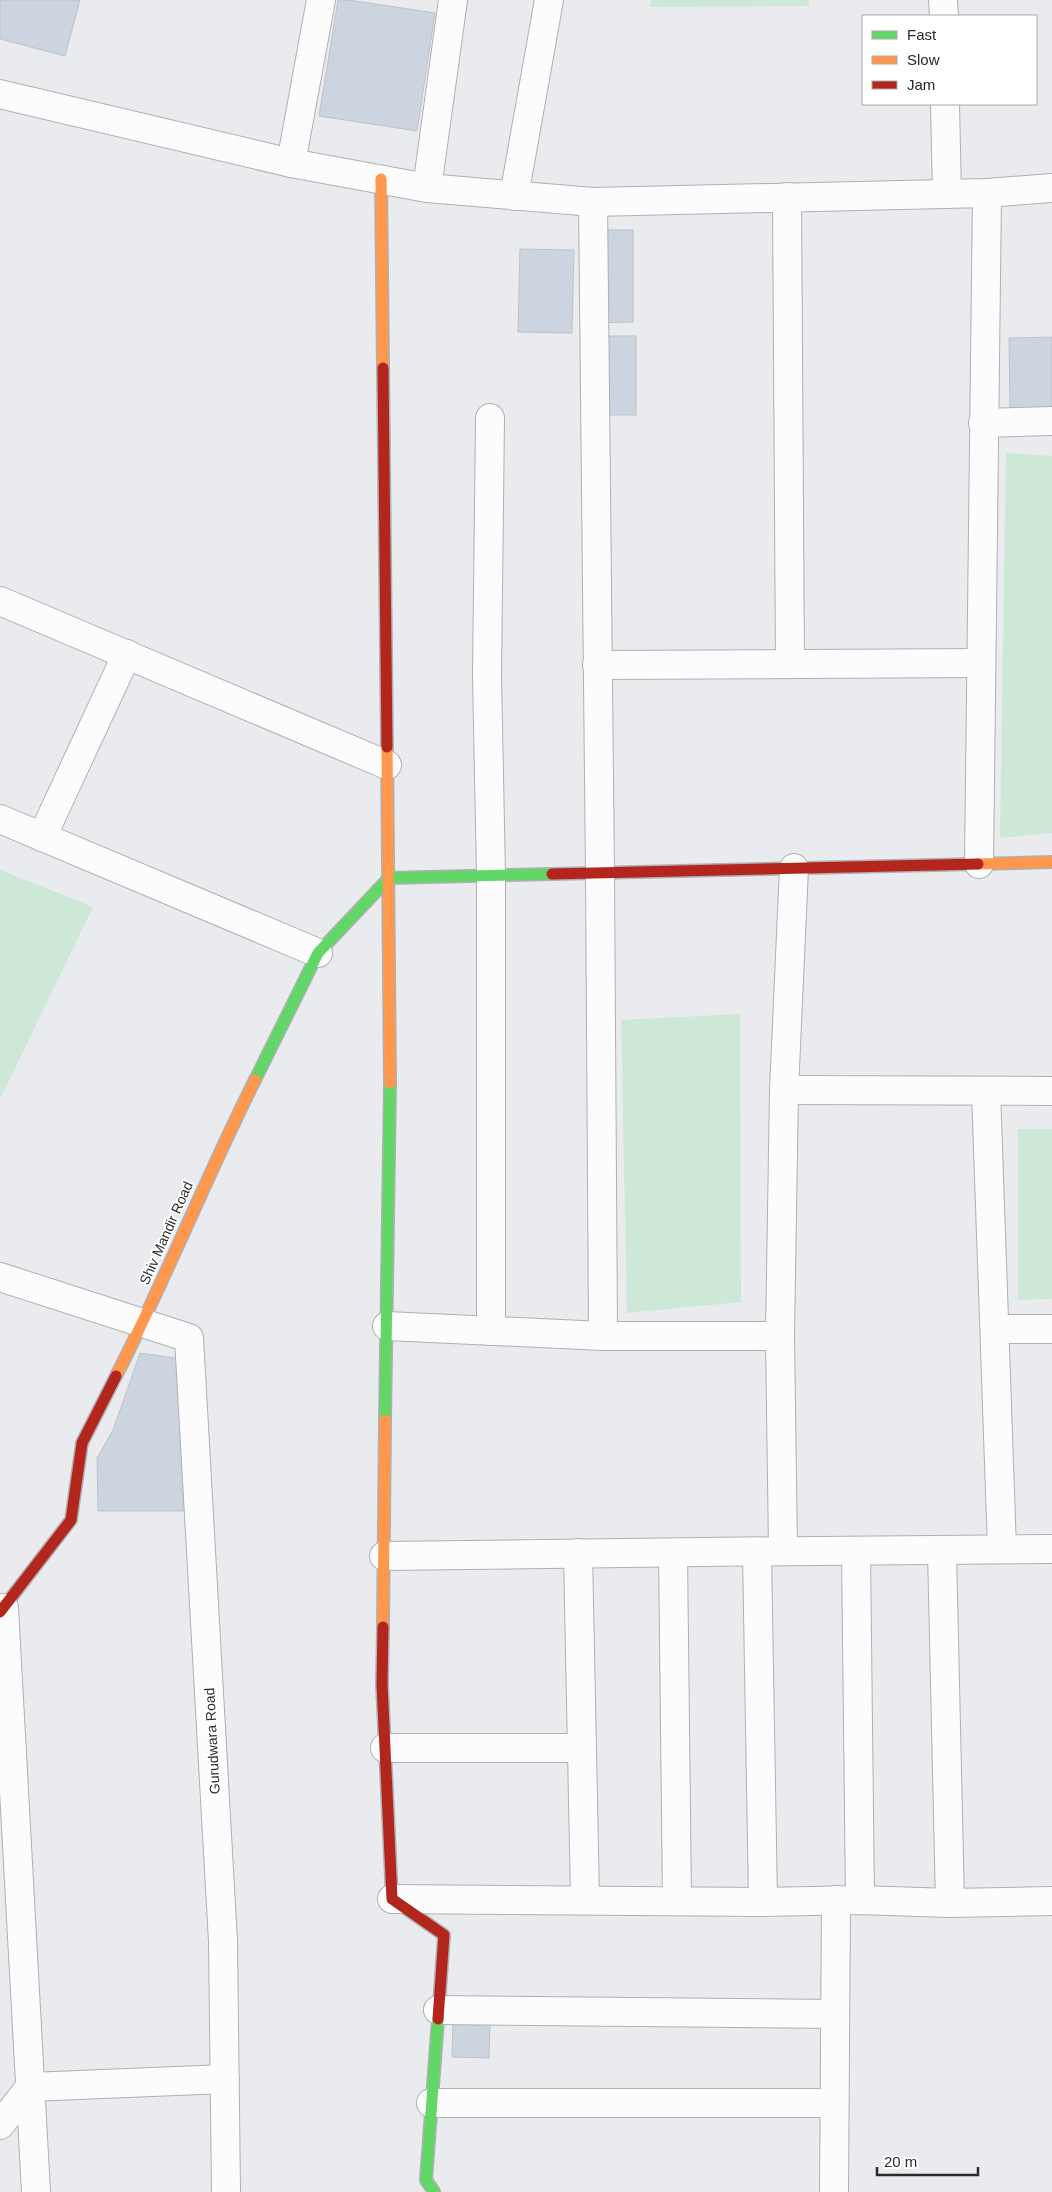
<svg xmlns="http://www.w3.org/2000/svg" width="1052" height="2192" font-family="Helvetica,sans-serif">
	<style>
		.green { fill: #cde8d6 }
		.building { fill: #cbd4df; stroke: #c1c2c5 }
		.lines { fill: none; stroke-linecap: round; stroke-linejoin: round }
		.street-casing { stroke: #aeb0b2; stroke-width: 30 }
		.fast-casing { stroke: #aeb0b2; stroke-width: 14 }
		.slow-casing { stroke: #aeb0b2; stroke-width: 14 }
		.jam-casing { stroke: #aeb0b2; stroke-width: 14 }
		.street { stroke: #fcfcfc; stroke-width: 28 }
		.fast { stroke: #63d668; stroke-width: 11 }
		.slow { stroke: #ff974d; stroke-width: 11 }
		.jam { stroke: #b3261e; stroke-width: 11 }
		.labels { text-anchor: middle; stroke-width: 4; stroke-linejoin: round; paint-order: stroke }
		.street-label { font-size: 14px; fill: #282a2b; stroke: #fff }
	</style>
	<rect width="100%" height="100%" fill="#e9ebee"/>
	<g class="green">
		<path d="M651,0H809V6L650,7Z"/>
		<path d="M1006,453L1052,456V833L1000,838Z"/>
		<path d="M0,870L93,907L0,1099Z"/>
		<path d="M740,1014L741,1302L627,1313L621,1020Z"/>
		<path d="M1018,1129H1052V1299L1018,1300Z"/>
	</g>
	<g class="building">
		<path d="M0,0H80L65,56L0,39Z"/>
		<path d="M338,0H349L435,13L417,131L319,116Z"/>
		<path d="M595,230H633V322L595,323Z"/>
		<path d="M520,249L574,250L572,333L518,332Z"/>
		<rect x="600" y="336" width="36" height="79"/>
		<path d="M1052,337V409H1010L1009,338Z"/>
		<path d="M140,1353L182,1359L183,1511H98L97,1458L113,1430Z"/>
		<path d="M453,2022H490L489,2058L452,2057Z"/>
	</g>
	<g class="lines">
		<defs>
			<g id="street">
				<path d="M943,0L944,16"/>
				<path d="M0,94L291,163L427,188L593,202L987,193L1052,188"/>
				<path d="M945,104L947,194"/>
				<path d="M291,163L321,0"/>
				<path d="M427,188L453,0"/>
				<path d="M514,196L549,0"/>
				<path d="M787,197L790,664"/>
				<path d="M593,202L600,873L603,1336"/>
				<path d="M490,418L487,675L491,876V1331"/>
				<path d="M983,423L1052,421"/>
				<path d="M0,601L387,765"/>
				<path d="M597,665L981,663"/>
				<path d="M0,819L318,953"/>
				<path d="M42,837L127,654"/>
				<path d="M979,864L987,193"/>
				<path d="M784,1090L1052,1091"/>
				<path d="M986,1091L1002,1549"/>
				<path d="M0,1277L189,1338L223,1941L226,2192"/>
				<path d="M387,1326L603,1336H780"/>
				<path d="M996,1329H1052"/>
				<path d="M783,1550L780,1336L784,1090L794,868"/>
				<path d="M856,1551L860,1900"/>
				<path d="M942,1551L950,1903"/>
				<path d="M757,1552L763,1902"/>
				<path d="M578,1553L585,1899"/>
				<path d="M673,1553L677,1900"/>
				<path d="M384,1556C607,1553 829,1550 1052,1549"/>
				<path d="M4,1608L36,2192"/>
				<path d="M385,1748H582"/>
				<path d="M392,1899L763,1902L860,1900L950,1903L1052,1901"/>
				<path d="M438,2010L835,2014"/>
				<path d="M431,2103H834"/>
				<path d="M0,2125L30,2087L225,2079"/>
				<path d="M834,2192L836,1900"/>
			</g>
			<g id="fast">
				<path d="M255,1080L318,953L389,878L552,874"/>
				<path d="M385,1420L390,1083"/>
				<path d="M434,2192L426,2180L438,2019"/>
			</g>
			<g id="slow">
				<path d="M381,179L383,368"/>
				<path d="M387,747L390,1083"/>
				<path d="M978,864L1052,862"/>
				<path d="M116,1376C166,1279 206,1177 255,1080"/>
				<path d="M383,1627L385,1420"/>
			</g>
			<g id="jam">
				<path d="M383,368L387,747"/>
				<path d="M552,874L978,864"/>
				<path d="M0,1612L71,1520L82,1443L116,1376"/>
				<path d="M383,1627L382,1684L392,1899L444,1935L438,2019"/>
			</g>
		</defs>
		<use href="#street" class="street-casing"/>
		<use href="#fast" class="fast-casing"/>
		<use href="#slow" class="slow-casing"/>
		<use href="#jam" class="jam-casing"/>
		<use href="#street" class="street"/>
		<use href="#fast" class="fast"/>
		<use href="#slow" class="slow"/>
		<use href="#jam" class="jam"/>
	</g>
	<g class="labels">
		<g class="street-label">
			<text transform="translate(166 1233) rotate(-66)" y="5">Shiv Mandir Road</text>
			<text transform="translate(212 1741) rotate(-93)" y="5">Gurudwara Road</text>
		</g>
	</g>
	<rect x="862" y="15" width="175" height="90" fill="#ffffff" stroke="#a9aaaa"/>
	<rect x="872" y="31" width="25" height="8" fill="#63d668" stroke="#a9aaaa"/>
	<text x="907" y="40" font-size="15" fill="#282a2b">Fast</text>
	<rect x="872" y="56" width="25" height="8" fill="#ff974d" stroke="#a9aaaa"/>
	<text x="907" y="65" font-size="15" fill="#282a2b">Slow</text>
	<rect x="872" y="81" width="25" height="8" fill="#b3261e" stroke="#a9aaaa"/>
	<text x="907" y="90" font-size="15" fill="#282a2b">Jam</text>
	<path d="M877 2167v8h101v-8" fill="none" stroke="#282a2b" stroke-width="2.5"/>
	<text x="884" y="2167" font-size="15" fill="#282a2b" stroke="#ffffff" stroke-width="4" paint-order="stroke">20 m</text>
</svg>
